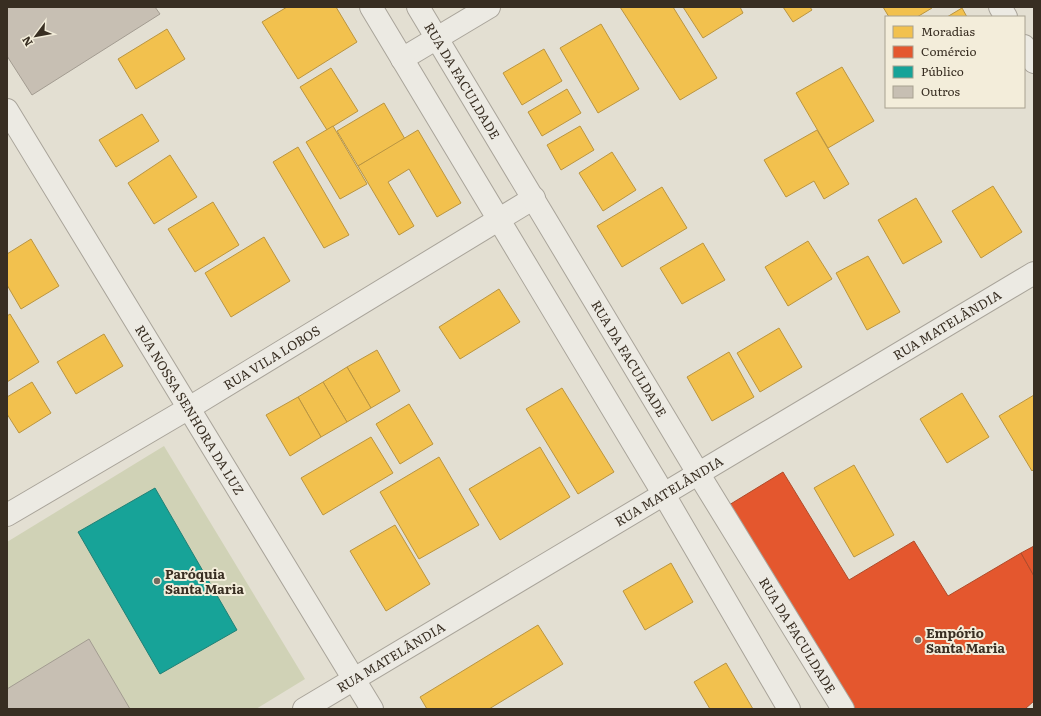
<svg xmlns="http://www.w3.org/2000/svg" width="1041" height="716" font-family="Literata,serif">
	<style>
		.green { fill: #d0d2b6 }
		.homes { fill: #f2c14e; stroke: #ba9541 }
		.shops { fill: #e4572e; stroke: #b04b2a }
		.public { fill: #17a398; stroke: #218075 }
		.building { fill: #c7bfb3; stroke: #a39c91 }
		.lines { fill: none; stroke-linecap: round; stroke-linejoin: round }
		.minor-casing { stroke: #a9a49a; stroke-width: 24 }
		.tertiary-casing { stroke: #a9a49a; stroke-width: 24 }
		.minor { stroke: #eceae3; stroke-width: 22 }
		.tertiary { stroke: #eceae3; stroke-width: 22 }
		.poi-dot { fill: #746c60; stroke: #f3edda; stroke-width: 1.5 }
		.labels { text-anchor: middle; stroke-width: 4; stroke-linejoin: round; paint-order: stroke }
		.street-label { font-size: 13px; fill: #382e22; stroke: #f3edda }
		.poi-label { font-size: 13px; font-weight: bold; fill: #382e22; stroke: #f3edda; text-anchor: start }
	</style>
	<rect width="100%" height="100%" fill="#e3dfd2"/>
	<path class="green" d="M164,446L305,679L256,709H7V542Z"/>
	<g class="homes">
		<path d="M287,7H336L357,42L298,79L262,22Z"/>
		<path d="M620,7H673L717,78L680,100Z"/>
		<path d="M683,7H740L743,13L703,38Z"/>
		<path d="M783,7H810L812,10L793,22Z"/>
		<path d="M883,7H932V8L917,17H889Z"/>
		<path d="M962,8L967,17H947Z"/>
		<path d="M601,24L639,89L598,113L560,48Z"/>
		<path d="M167,29L185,59L136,89L118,59Z"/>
		<path d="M544,49L562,81L522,105L503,73Z"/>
		<path d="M842,67L874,121L828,148L796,93Z"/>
		<path d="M331,68L358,111L327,130L300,87Z"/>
		<path d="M567,89L581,113L542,136L528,112Z"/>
		<path d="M384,103L405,139L358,166L337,131Z"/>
		<path d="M142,114L159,141L116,167L99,140Z"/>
		<path d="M333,126L367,184L340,199L306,142Z"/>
		<path d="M580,126L594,150L561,170L547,145Z"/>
		<path d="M418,130L461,203L437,217L409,169L388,182L414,226L399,235L358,166Z"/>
		<path d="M817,130L849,184L824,199L814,181L786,197L764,160Z"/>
		<path d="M298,147L349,235L324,248L273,162Z"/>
		<path d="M612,152L636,190L603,211L579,173Z"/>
		<path d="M170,155L197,197L154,224L128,183Z"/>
		<path d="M993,186L1022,232L981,258L952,211Z"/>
		<path d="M662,187L687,228L622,267L597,226Z"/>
		<path d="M916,198L942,242L903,264L878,220Z"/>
		<path d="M213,202L239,245L195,272L168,229Z"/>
		<path d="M264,237L290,281L231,317L205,273Z"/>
		<path d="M31,239L59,286L21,309L7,285V254Z"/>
		<path d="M808,241L832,279L788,306L765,267Z"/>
		<path d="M703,243L725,280L682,304L660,268Z"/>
		<path d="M868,256L900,312L867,330L836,273Z"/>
		<path d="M499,289L520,322L460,359L439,327Z"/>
		<path d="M10,314L39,362L7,382V316Z"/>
		<path d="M779,328L802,367L760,392L737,353Z"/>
		<path d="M104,334L123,366L76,394L57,362Z"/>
		<path d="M377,350L400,391L371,408L347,367Z"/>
		<path d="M729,352L754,397L712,421L687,377Z"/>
		<path d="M347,367L371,408L347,422L323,382Z"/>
		<path d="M32,382L51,413L19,433L7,414V397Z"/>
		<path d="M323,382L347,422L321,437L298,397Z"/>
		<path d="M562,388L614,472L578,494L526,409Z"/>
		<path d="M962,393L989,437L947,463L920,419Z"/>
		<path d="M1034,395V469L1032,471L999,416Z"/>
		<path d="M298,397L321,437L290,456L266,415Z"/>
		<path d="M409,404L433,444L400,464L376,424Z"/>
		<path d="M371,437L393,473L323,515L301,478Z"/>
		<path d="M540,447L570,497L500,540L469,489Z"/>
		<path d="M439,457L479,525L419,559L380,492Z"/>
		<path d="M854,465L894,535L854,557L814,488Z"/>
		<path d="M395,525L430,584L386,611L350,551Z"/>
		<path d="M671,563L693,602L645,630L623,591Z"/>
		<path d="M538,625L563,664L489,709H427L420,697Z"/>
		<path d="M726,663L753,709H710L694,682Z"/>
	</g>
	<g class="shops">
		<path d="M783,472L849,580L914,541L948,596L1021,553L1034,576V701L1025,709H853L729,505Z"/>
		<path d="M1034,546V576L1021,553Z"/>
	</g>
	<path class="public" d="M155,488L237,630L160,674L78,532Z"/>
	<g class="building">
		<path d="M7,7H155L160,14L32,95L7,56Z"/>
		<path d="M89,639L130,709H7V689Z"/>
	</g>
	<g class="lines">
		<defs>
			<g id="minor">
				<path d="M1000,7L1006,17"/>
				<path d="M1024,46L1034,62"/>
				<path d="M402,59L489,7"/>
				<path id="s1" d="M7,110L372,709"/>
				<path id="s2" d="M7,515L189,408L534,198"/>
				<path id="s3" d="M304,709L1034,273"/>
			</g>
			<g id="tertiary">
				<path d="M371,7L663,493L789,709"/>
				<path id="s4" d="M418,7L698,473L843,709"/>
			</g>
		</defs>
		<use href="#minor" class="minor-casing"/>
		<use href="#tertiary" class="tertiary-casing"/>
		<use href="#minor" class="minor"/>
		<use href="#tertiary" class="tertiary"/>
	</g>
	<g class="poi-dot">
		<circle cx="157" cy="581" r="4"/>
		<circle cx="918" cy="640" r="4"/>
	</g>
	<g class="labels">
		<g class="street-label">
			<text dy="5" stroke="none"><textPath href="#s4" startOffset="86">RUA DA FACULDADE</textPath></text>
			<text dy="5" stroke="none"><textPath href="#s3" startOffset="749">RUA MATELÂNDIA</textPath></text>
			<text dy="5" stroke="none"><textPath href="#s2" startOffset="308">RUA VILA LOBOS</textPath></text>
			<text dy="5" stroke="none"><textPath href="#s4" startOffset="410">RUA DA FACULDADE</textPath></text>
			<text dy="5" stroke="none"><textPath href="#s1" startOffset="351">RUA NOSSA SENHORA DA LUZ</textPath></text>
			<text dy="5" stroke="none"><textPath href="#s3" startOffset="425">RUA MATELÂNDIA</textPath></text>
			<text dy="5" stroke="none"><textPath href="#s4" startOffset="734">RUA DA FACULDADE</textPath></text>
			<text dy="5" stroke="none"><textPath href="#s3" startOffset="101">RUA MATELÂNDIA</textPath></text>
		</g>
		<g class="poi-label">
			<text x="165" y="579">Paróquia<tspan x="165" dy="15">Santa Maria</tspan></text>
			<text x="926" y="638">Empório<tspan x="926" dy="15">Santa Maria</tspan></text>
		</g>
	</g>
	<rect width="1041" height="716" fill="none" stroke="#382e22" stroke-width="16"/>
	<rect x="885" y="16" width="140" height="92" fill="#f3edda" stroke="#a8a190"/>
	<rect x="893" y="26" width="20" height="12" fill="#f2c14e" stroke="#a8a190"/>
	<text x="921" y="36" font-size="12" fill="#382e22">Moradias</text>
	<rect x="893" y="46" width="20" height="12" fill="#e4572e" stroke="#a8a190"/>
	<text x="921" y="56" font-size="12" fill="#382e22">Comércio</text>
	<rect x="893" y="66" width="20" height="12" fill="#17a398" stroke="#a8a190"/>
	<text x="921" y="76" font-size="12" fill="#382e22">Público</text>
	<rect x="893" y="86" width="20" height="12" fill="#c7bfb3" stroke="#a8a190"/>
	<text x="921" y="96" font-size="12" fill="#382e22">Outros</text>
	<g transform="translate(36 36) rotate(238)" stroke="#f3edda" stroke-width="3" paint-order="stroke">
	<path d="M0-3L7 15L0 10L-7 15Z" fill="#382e22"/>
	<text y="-6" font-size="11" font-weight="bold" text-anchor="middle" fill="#382e22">N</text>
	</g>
</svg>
